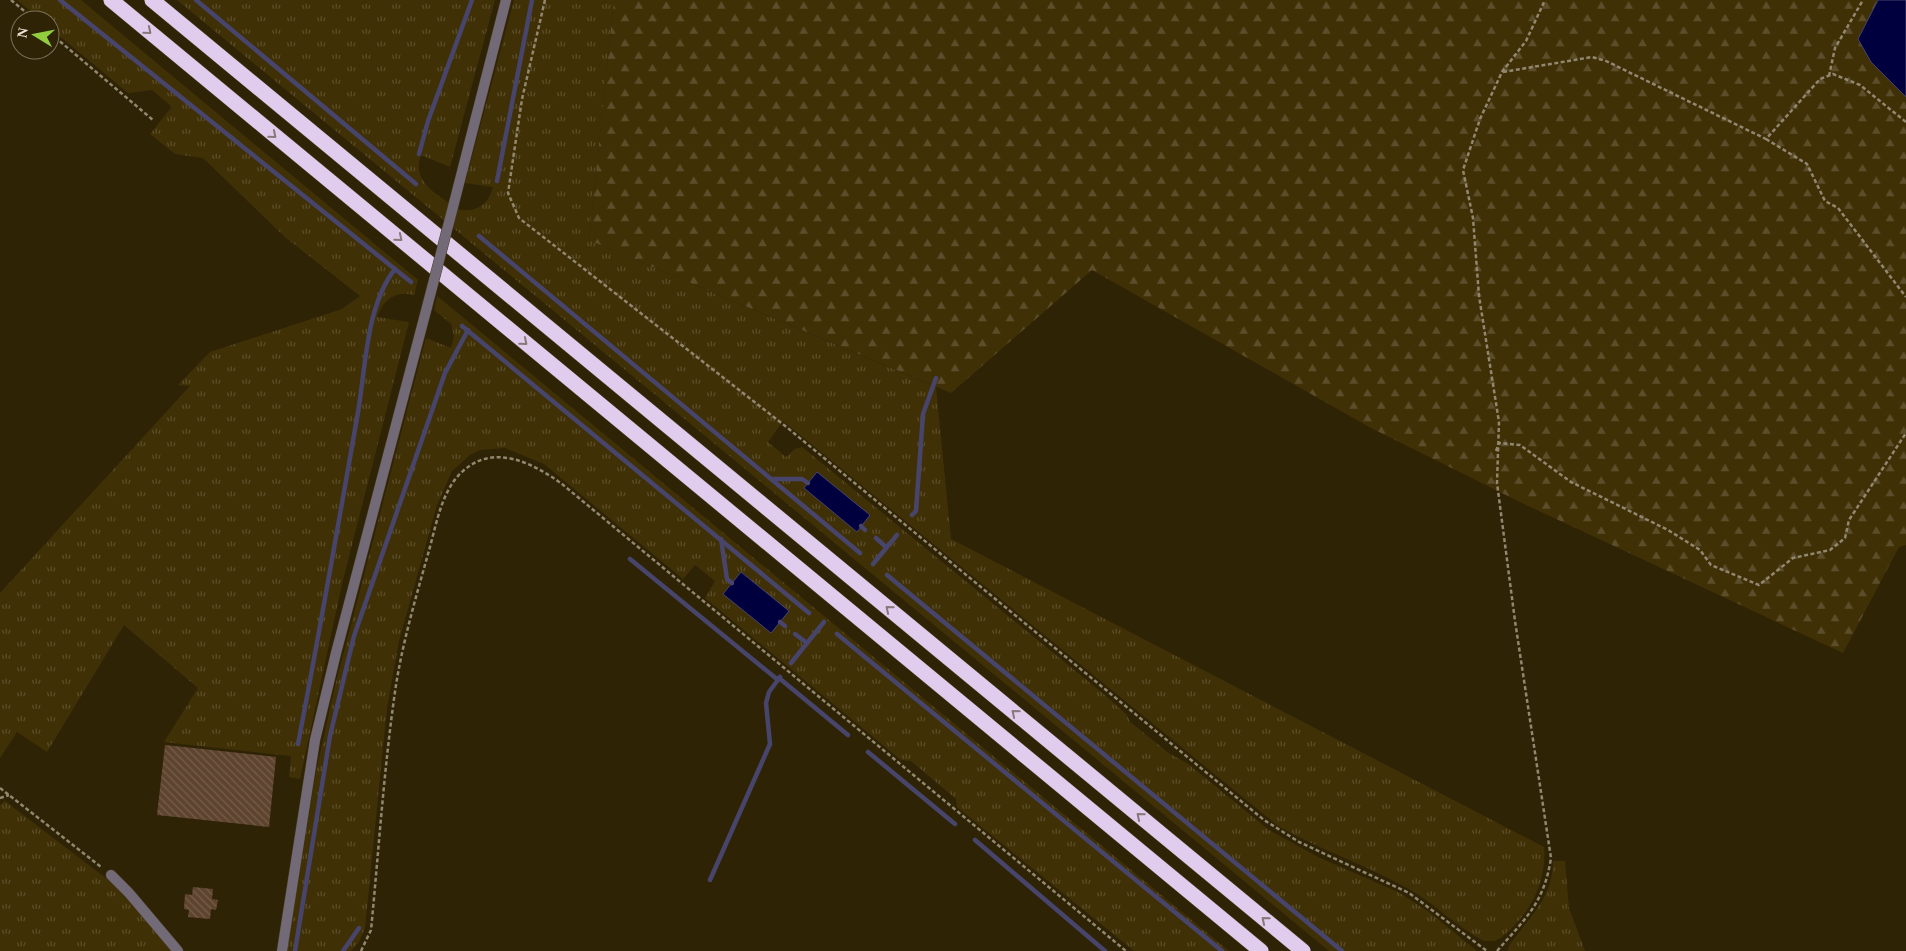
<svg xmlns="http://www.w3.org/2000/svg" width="1906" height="951" font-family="'Times New Roman',serif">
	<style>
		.grass { fill: url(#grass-tufts) }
		.forest { fill: url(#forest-firs) }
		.water { fill: #00003f; stroke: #48456c }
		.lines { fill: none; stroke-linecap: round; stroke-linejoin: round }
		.stream { stroke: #48456c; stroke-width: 4.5 }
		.building { fill: url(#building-back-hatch) }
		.minor-casing { stroke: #4a3e22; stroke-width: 11 }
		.motorway-casing { stroke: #4a3e22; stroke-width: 16 }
		.path { stroke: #928871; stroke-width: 2.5; stroke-dasharray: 4 2.5; stroke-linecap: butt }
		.minor { stroke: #726b77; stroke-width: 10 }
		.motorway { stroke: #e0ccec; stroke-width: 15 }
		.minor-bridge-casing { stroke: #4a3e22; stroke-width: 11; stroke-linecap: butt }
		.minor-bridge { stroke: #726b77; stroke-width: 10 }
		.oneway { stroke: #887878 }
	</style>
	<defs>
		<pattern id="grass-tufts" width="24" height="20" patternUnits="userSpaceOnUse" patternTransform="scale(1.25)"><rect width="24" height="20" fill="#403006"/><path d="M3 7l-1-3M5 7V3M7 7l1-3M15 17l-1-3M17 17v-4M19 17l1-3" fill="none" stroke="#5c4e2a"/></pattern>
		<pattern id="forest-firs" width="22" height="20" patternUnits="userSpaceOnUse" patternTransform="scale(1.25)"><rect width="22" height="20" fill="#403006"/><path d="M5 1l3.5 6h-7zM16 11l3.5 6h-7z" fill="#5c4e2a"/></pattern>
		<pattern id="building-back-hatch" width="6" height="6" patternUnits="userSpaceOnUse" patternTransform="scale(1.25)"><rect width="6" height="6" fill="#5e432f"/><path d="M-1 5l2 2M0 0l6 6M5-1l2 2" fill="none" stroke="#755e4c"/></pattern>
	</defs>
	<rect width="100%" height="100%" fill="#2f2305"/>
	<g class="grass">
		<path d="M17,0H81L418,280L414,295C395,290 383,300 377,317L409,322L342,584L300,779L289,777L291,756L164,742L198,688L124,625L47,752L17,732L0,758V593L190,386L178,385L210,352L342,309L360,296L285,237L203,158L175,154L150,134L171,108L170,105L152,90L128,93L50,28V20H41Z"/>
		<path d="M177,0H495L450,167L421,155C410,183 441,197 460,210C477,212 489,204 493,187L465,183L514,0H614L589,240L936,387L951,539L1544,847C1547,884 1529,915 1501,938L1494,941H1484C1457,927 1435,904 1409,889C1367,865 1320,850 1278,826L783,421L768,442L786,457L795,449L802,447L1106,696L1127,715L1130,722L1170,754L1187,763L1269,830L1318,857L1398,892L1429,912L1477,951H1329Z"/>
		<path d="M437,296L1229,951H1134L957,807L956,799L911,761L901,760L705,598L715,581L695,565L683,579L544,464L505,448L480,450L470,455L452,471L437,505L399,641L387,708L365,928L359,942L351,951H287L316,772L335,686L426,338L451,348L454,336L451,324L434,310Z"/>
		<path d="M5,801L124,892L171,951H0V805Z"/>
		<path d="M1553,861H1565L1569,908L1585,951H1507L1510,944C1530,917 1553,897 1553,861Z"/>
	</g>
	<path class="forest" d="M614,0H1878L1858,39L1871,62L1906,97V545L1899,547L1843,653L1522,503L1371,428L1092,270L951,393L589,240Z"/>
	<g class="water">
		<path d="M1878,0H1906V97L1871,62L1858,39Z"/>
		<path d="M817,472L870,515L857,532L804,488Z"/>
		<path d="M741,572L789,611L771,633L723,594Z"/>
	</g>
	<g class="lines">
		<g class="stream">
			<path d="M60,0L411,282"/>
			<path d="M196,0L416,184"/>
			<path d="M419,154L428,121L472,0"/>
			<path d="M497,181L532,0"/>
			<path d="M479,236L860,553"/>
			<path d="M462,326L809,613"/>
			<path d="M773,479H802L808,483"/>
			<path d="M912,515L916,511L923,414L936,378"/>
			<path d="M861,526L865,530"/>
			<path d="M876,538L886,547"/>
			<path d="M721,539L727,579L732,583"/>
			<path d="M630,559L778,680"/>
			<path d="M873,564L897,535"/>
			<path d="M887,575L1342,951"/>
			<path d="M780,622L785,626"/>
			<path d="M795,634L807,643"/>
			<path d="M837,634L1222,951"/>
			<path d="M791,663L824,622"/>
			<path d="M779,678L848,735"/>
			<path d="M298,744C319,635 338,526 357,418C366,370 365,307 395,269"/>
			<path d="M868,752L955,824"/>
			<path d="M975,840L1105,951"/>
			<path d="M710,880L770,744L766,703L769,692L780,677"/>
			<path d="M295,951L330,736L354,636L445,373L468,330"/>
			<path d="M343,951L359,928"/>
		</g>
	</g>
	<g class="building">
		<path d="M165,745L276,757L269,827L157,815Z"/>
		<path d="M193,887L213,889L212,899L218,900L216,910L211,909L210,919L188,917L189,910L184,909L185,894L192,895Z"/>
	</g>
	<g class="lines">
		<defs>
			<g id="minor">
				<path d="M454,203L506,0"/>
				<path d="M111,875L129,893L178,951"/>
				<path d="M282,951L315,740L336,653L427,307"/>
			</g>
			<g id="motorway">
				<path d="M111,0L1261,951"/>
				<path d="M152,0L1303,951"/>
			</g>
		</defs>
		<use href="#minor" class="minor-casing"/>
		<use href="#motorway" class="motorway-casing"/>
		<g class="path">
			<path d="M11,0L35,20"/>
			<path d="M545,0L522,99L508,193L519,218L784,425L1264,820L1299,842L1409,893L1487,951"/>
			<path d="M50,33L153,120"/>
			<path d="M1503,72L1592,57L1606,61L1766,139L1820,79L1833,74L1860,85L1906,122"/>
			<path d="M1829,76L1835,48L1863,0"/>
			<path d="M1766,139L1807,164L1825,201L1838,208L1906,297"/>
			<path d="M1496,451L1499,443L1520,445L1571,482L1668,530L1700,550L1711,565L1759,585L1793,558L1830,550L1845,538L1849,520L1906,433"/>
			<path d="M0,788L101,867"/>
			<path d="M0,798L9,795"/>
			<path d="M361,951L371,930C379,848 384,766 396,685C403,641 416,597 428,554C436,527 441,490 463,471C494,443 533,463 562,484L1126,951"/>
			<path d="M1497,951C1526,918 1544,903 1551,858L1515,621L1497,483L1499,422L1479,296L1473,218L1463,170L1480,119L1502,72L1526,41L1545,0"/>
		</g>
		<use href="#minor" class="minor"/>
		<use href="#motorway" class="motorway"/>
		<defs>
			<path id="minor-bridge" d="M427,307L454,203"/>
		</defs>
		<use href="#minor-bridge" class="minor-bridge-casing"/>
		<use href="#minor-bridge" class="minor-bridge"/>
	</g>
	<defs><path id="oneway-chevron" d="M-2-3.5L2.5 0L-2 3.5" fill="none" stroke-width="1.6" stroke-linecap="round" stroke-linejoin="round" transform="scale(1.25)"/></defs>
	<g class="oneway">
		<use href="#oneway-chevron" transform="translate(148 31) rotate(40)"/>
		<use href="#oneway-chevron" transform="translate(273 135) rotate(40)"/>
		<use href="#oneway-chevron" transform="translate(399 238) rotate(40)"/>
		<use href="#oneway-chevron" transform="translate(524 342) rotate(40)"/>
		<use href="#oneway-chevron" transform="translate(889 609) rotate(-140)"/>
		<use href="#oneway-chevron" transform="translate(1015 713) rotate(-140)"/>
		<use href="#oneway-chevron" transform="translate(1140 816) rotate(-140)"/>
		<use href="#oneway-chevron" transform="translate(1265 920) rotate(-140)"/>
	</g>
	<g transform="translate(35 35) rotate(280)"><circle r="24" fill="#2f2305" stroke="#7c7159"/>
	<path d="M0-4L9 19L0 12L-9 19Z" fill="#92cd3e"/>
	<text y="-8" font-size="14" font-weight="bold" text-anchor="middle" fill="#efe7d6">N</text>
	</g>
</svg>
